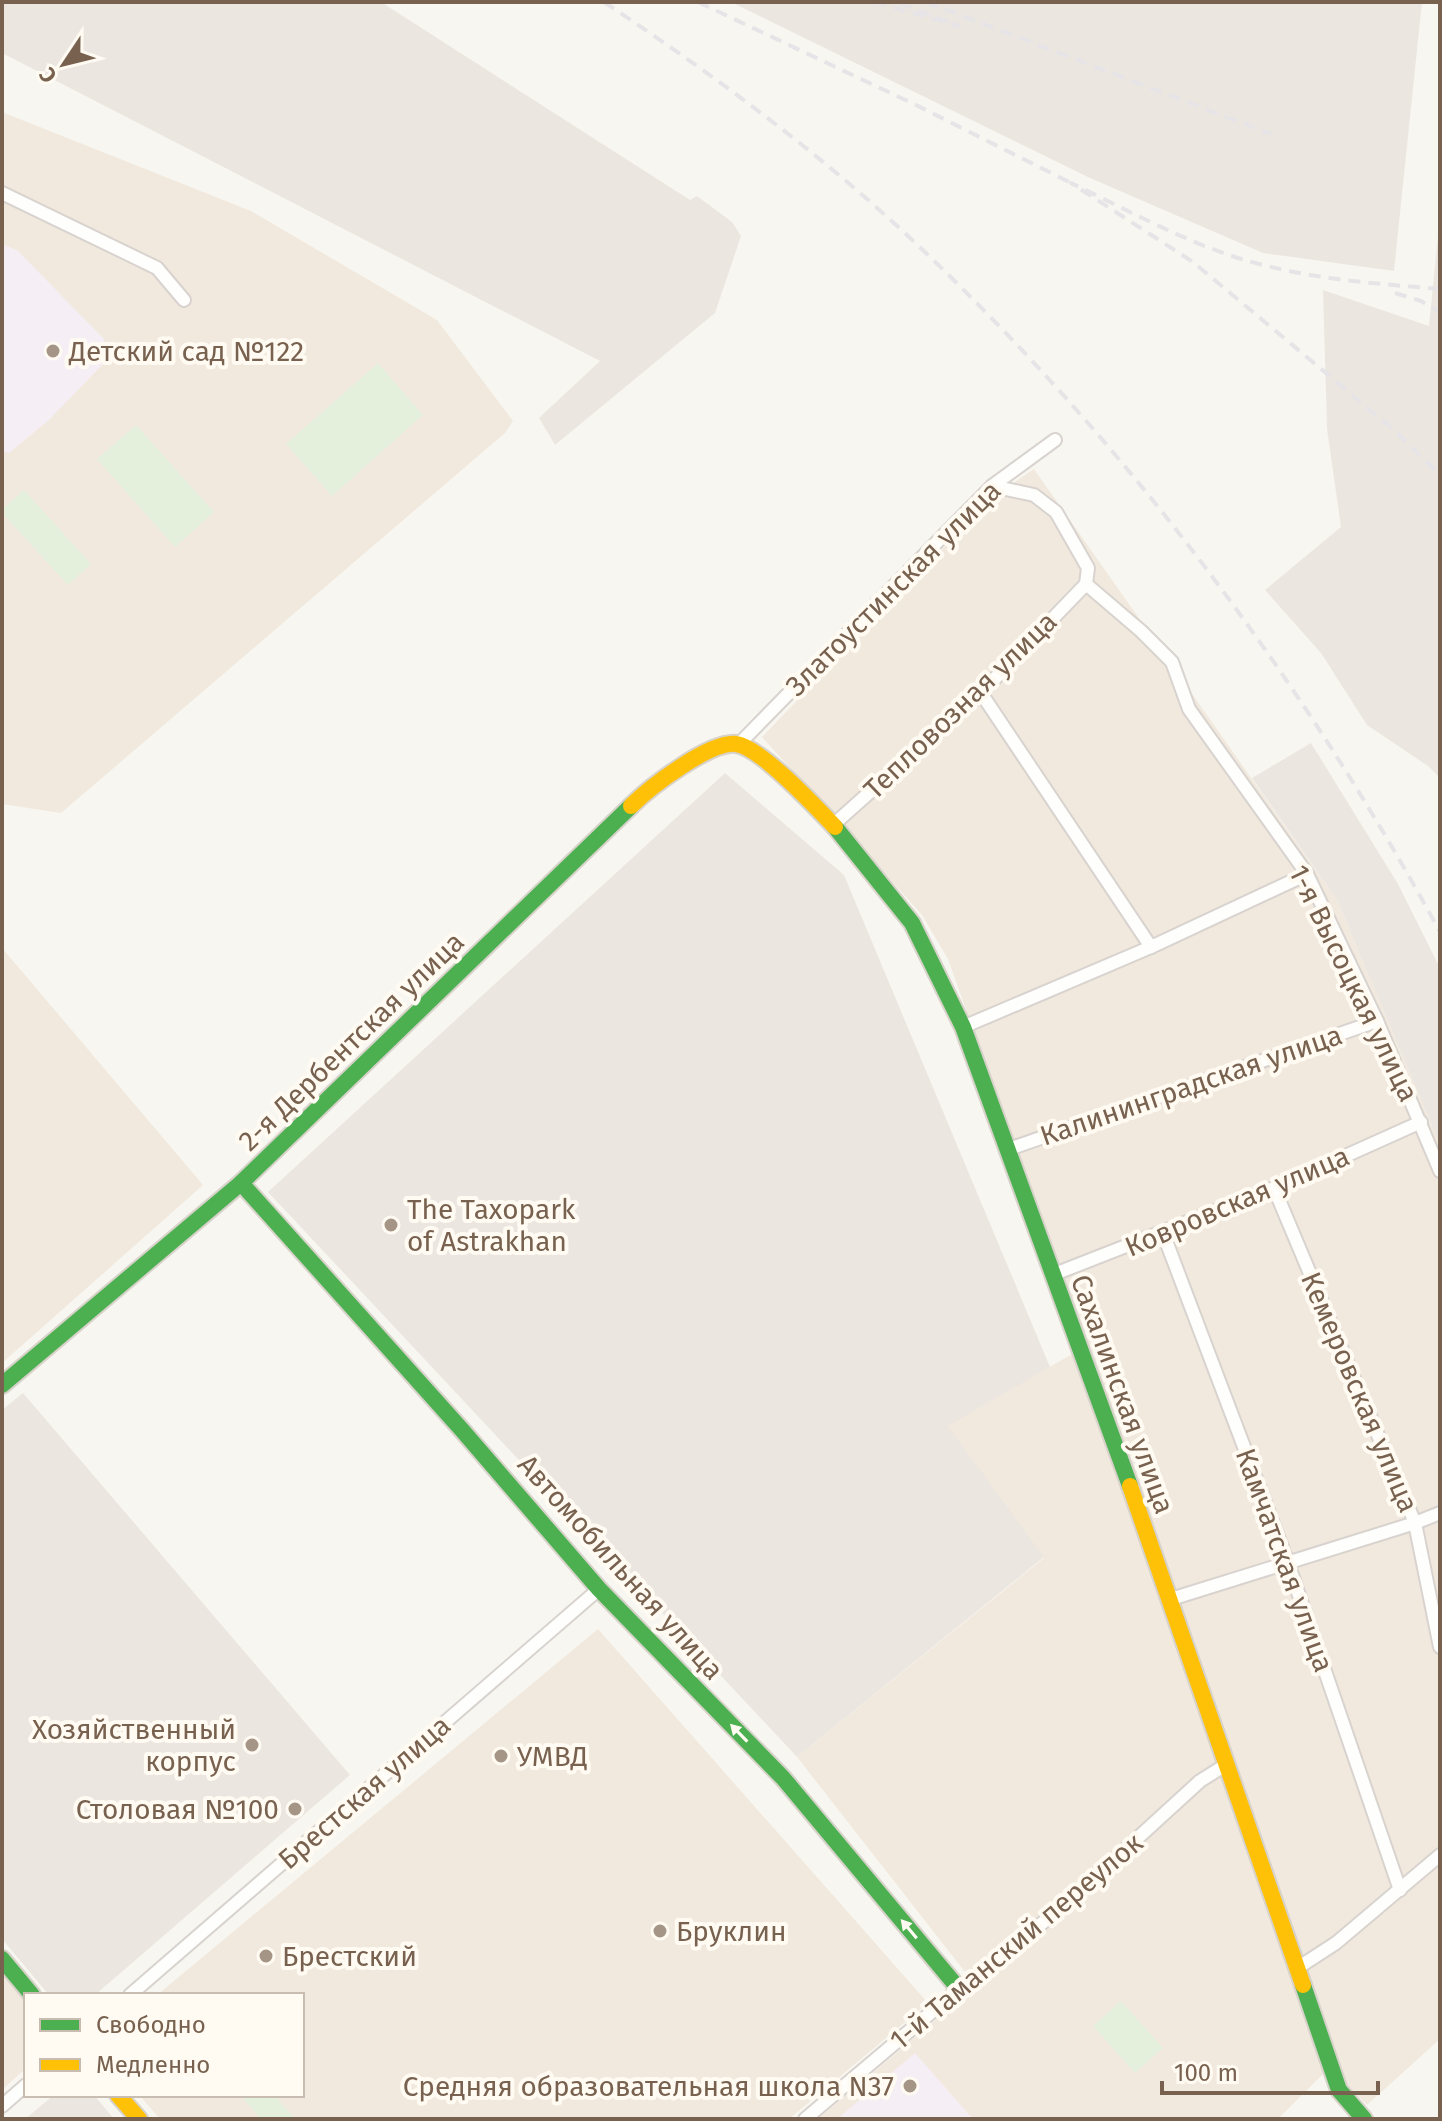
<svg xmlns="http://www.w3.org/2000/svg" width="1442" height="2121" font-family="'Fira Sans',sans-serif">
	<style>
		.residential { fill: #f1e9de }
		.industrial { fill: #ece6e0 }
		.education { fill: #f6eef5 }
		.green { fill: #e4f0db }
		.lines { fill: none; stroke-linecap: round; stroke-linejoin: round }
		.street-casing { stroke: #d8d3ce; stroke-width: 16 }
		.fast-casing { stroke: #d7d2ca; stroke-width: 20 }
		.slow-casing { stroke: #d7d2ca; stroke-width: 20 }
		.street { stroke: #fefefd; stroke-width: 12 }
		.fast { stroke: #4caf50; stroke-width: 16 }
		.slow { stroke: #ffc107; stroke-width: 16 }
		.rail { stroke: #e6e4e7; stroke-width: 4; stroke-dasharray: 12 8; stroke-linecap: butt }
		.oneway { fill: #fffbf3 }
		.poi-dot { fill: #a59587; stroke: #fffbf3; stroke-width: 3 }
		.labels { text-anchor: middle; stroke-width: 8; stroke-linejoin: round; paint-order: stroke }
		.poi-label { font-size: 28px; fill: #78614e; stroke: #fffbf3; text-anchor: start }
		.street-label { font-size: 28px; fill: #78614e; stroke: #fffbf3 }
	</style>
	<rect width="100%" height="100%" fill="#f8f6f0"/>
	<g class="residential">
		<path d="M2,112L251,211L437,320L513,421L505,433L61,813L2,804Z"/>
		<path d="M1034,469L1337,900L1440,1145V2039L1367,2105L1348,2086L948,959L922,915L762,737L992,497Z"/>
		<path d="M2,948L203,1185L2,1363Z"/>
		<path d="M1081,1349L1326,2071L1278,2119H818L976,1986L797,1757L1044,1558L947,1426Z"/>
		<path d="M598,1629L928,2003L789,2119H160L139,2095H302V1995H157Z"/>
		<path d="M2,1973L26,2001V2068L2,2090Z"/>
	</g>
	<g class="industrial">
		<path d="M2,2H381L690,200L697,196L732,222L741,236L715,313L555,445L539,418L600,361L2,53Z"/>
		<path d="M731,2H1422L1394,271L1263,253L1090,178Z"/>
		<path d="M1440,216V778L1428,766L1367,725L1321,653L1265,590L1341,527L1327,429L1323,290L1429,326Z"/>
		<path d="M1311,743L1398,884L1440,968V1145L1337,900L1252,778Z"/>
		<path d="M725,773L844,875L1050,1367L948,1426L1044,1557L797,1757L268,1192Z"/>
		<path d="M23,1393L350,1775L95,1995H49L2,1939V1410Z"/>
		<path d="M54,2095H94L114,2119H25Z"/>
	</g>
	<g class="education">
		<path d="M2,244L18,251L104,339L105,362L50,419L9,453L2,451Z"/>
		<path d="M915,2053L973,2119H837Z"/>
	</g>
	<g class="green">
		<path d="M378,363L423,415L332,496L286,444Z"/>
		<path d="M136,425L214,512L175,547L97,459Z"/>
		<path d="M24,490L91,564L68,585L2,513V510Z"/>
		<path d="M1121,2001L1163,2048L1135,2073L1093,2026Z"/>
		<path d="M240,2095H274L295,2119H261Z"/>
	</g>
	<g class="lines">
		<defs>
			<g id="street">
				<path d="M2,193L157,268L184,300"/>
				<path d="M992,486L1034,495L1056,512L1088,568L1086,584L1141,631L1172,662L1189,709L1307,874L1377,1021L1440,1171"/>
				<path d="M981,693L1151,947"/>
				<path d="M739,744L992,486L1055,440"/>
				<path d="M833,825L981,693L1086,584"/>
				<path d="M963,1027L1151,947L1307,874"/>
				<path d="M1006,1150L1377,1021"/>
				<path d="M1274,1188L1415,1523L1440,1647"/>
				<path d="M1163,1233L1288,1563L1400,1890"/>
				<path d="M1052,1275L1274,1188L1421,1122"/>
				<path d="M1171,1599L1415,1523L1440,1513"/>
				<path d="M1299,1967L1336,1943L1440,1855"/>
				<path d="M130,1995L599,1589"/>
				<path d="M2,2106L26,2085"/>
				<path d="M805,2119L959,1989L1060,1909L1200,1781L1227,1764"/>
			</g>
			<g id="fast">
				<path d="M835,827L912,923L963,1027L1130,1486"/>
				<path d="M241,1183L462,1430L599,1589L783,1778L959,1989"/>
				<path d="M2,1385L241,1183L631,806"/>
				<path d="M2,1959L32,1995"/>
				<path d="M1303,1985L1339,2090L1364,2119"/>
			</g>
			<g id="slow">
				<path d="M631,806C650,787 710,741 736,744C760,747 817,808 835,827"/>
				<path d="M1130,1486L1303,1985"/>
				<path d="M118,2095L139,2119"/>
			</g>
		</defs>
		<use href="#street" class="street-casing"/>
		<use href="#fast" class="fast-casing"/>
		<use href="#slow" class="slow-casing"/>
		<use href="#street" class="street"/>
		<use href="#fast" class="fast"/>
		<use href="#slow" class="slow"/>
		<g class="rail">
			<path d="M604,2C718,78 830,160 929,256C1133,452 1304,682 1440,932"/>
			<path d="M698,2L916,105L1071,183"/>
			<path d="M874,2L959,26L896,2"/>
			<path d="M926,2L1271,134"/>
			<path d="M1440,289C1381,284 1321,280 1263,265C1197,249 1132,212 1071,183L1193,262L1393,429L1440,475"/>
			<path d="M1395,293L1421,301L1440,312"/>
		</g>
	</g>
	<defs><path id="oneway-solid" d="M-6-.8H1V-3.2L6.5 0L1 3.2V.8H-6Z" transform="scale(2)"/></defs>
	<g class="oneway">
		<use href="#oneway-solid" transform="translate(739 1733) rotate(-134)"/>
		<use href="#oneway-solid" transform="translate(909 1929) rotate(-130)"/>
	</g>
	<g class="poi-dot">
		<circle cx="53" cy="351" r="8"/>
		<circle cx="391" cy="1225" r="8"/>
		<circle cx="252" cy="1745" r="8"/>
		<circle cx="501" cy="1756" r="8"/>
		<circle cx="295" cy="1809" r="8"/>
		<circle cx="660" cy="1931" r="8"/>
		<circle cx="266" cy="1956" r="8"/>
		<circle cx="910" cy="2086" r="8"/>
	</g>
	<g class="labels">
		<g class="poi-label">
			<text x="69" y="361">Детский сад №122</text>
			<text x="407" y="1219">The Taxopark<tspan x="407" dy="32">of Astrakhan</tspan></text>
			<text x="236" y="1739" text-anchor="end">Хозяйственный<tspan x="236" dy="32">корпус</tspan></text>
			<text x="517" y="1766">УМВД</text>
			<text x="279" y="1819" text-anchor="end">Столовая №100</text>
			<text x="676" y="1941">Бруклин</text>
			<text x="282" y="1966">Брестский</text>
			<text x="894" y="2096" text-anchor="end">Средняя образовательная школа N37</text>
		</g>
		<g class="street-label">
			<text transform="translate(893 588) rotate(-45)" y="10">Златоустинская улица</text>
			<text transform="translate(960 705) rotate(-44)" y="10">Тепловозная улица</text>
			<text transform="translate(1354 983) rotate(64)" y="10">1-я Высоцкая улица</text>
			<text transform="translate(351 1041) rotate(-44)" y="10">2-я Дербентская улица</text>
			<text transform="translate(1191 1085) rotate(-19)" y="10">Калининградская улица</text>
			<text transform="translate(1237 1201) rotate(-23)" y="10">Ковровская улица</text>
			<text transform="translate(1360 1392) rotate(67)" y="10">Кемеровская улица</text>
			<text transform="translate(1123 1394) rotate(70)" y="10">Сахалинская улица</text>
			<text transform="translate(1285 1560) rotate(70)" y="10">Камчатская улица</text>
			<text transform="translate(621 1567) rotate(48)" y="10">Автомобильная улица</text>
			<text transform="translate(364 1792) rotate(-41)" y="10">Брестская улица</text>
			<text transform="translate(1016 1941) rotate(-40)" y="10">1-й Таманский переулок</text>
		</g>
	</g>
	<rect width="1442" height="2121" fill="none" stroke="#78614e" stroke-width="8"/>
	<rect x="24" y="1993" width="280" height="104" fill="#fffbf3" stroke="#c9bdb1" stroke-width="2"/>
	<rect x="40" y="2019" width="40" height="12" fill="#4caf50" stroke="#c9bdb1" stroke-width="2"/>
	<text x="96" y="2033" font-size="24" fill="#78614e">Свободно</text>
	<rect x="40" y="2059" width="40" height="12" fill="#ffc107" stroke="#c9bdb1" stroke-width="2"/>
	<text x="96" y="2073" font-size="24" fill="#78614e">Медленно</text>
	<g transform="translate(64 64) rotate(235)" stroke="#fffbf3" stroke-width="6" paint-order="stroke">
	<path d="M0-6L14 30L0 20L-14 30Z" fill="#78614e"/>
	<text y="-12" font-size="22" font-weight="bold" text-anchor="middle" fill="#78614e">С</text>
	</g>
	<path d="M1162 2081v12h216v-12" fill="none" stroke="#78614e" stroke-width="4"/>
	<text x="1174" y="2081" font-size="24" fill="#78614e" stroke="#fffbf3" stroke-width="6" paint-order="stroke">100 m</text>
</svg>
